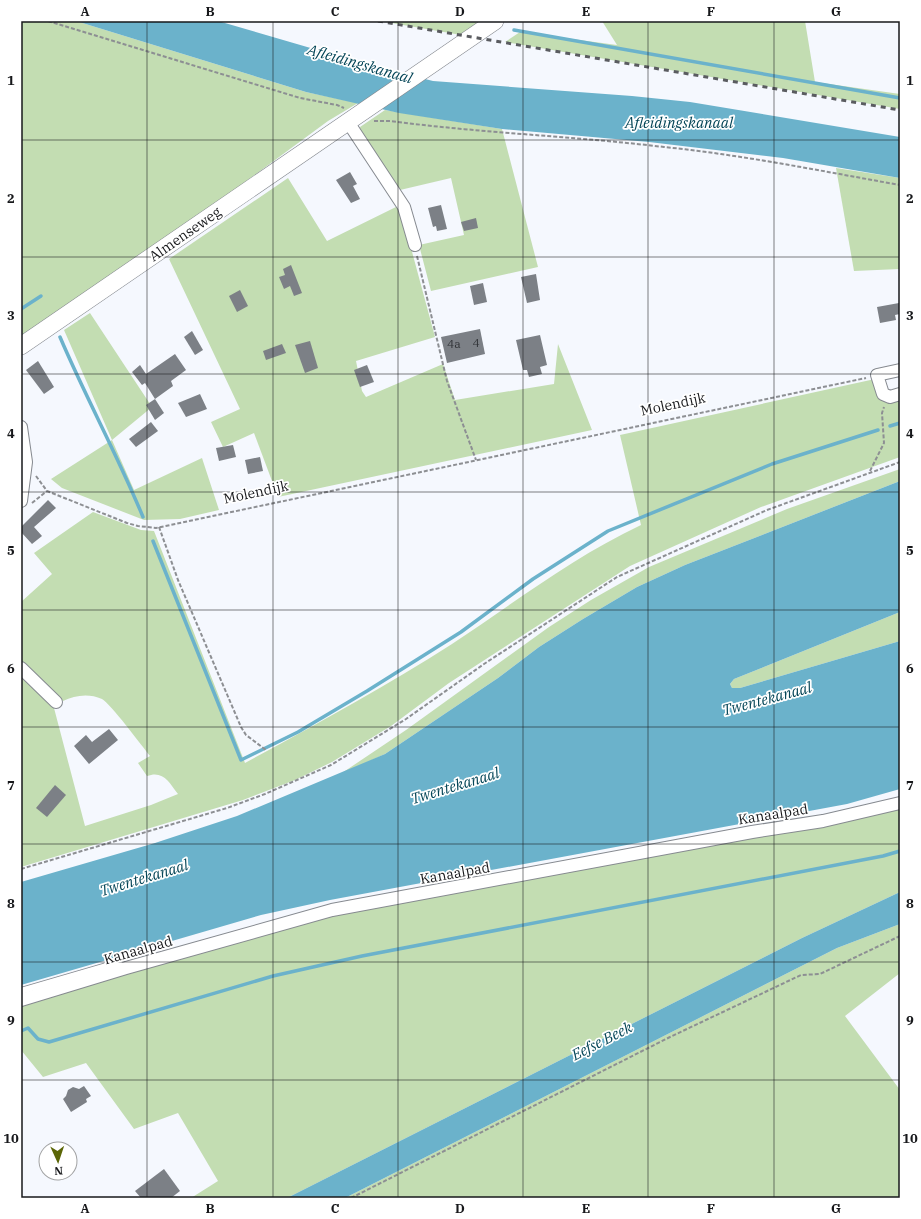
<svg xmlns="http://www.w3.org/2000/svg" width="921" height="1219" font-family="'IBM Plex Serif',serif">
	<style>
		.green { fill: #c3ddb2 }
		.water { fill: #6bb2cb }
		.lines { fill: none; stroke-linecap: round; stroke-linejoin: round }
		.stream { stroke: #6bb2cb; stroke-width: 3.5 }
		.building { fill: #7c8086 }
		.lane-casing { stroke: #868a90; stroke-width: 8 }
		.street-casing { stroke: #868a90; stroke-width: 14 }
		.secondary-casing { stroke: #868a90; stroke-width: 18 }
		.path { stroke: #8d8f93; stroke-width: 2; stroke-dasharray: 4 2; stroke-linecap: butt }
		.lane { stroke: #fff; stroke-width: 6 }
		.street { stroke: #fff; stroke-width: 12 }
		.secondary { stroke: #fff; stroke-width: 17 }
		.rail { stroke: #5a5c60; stroke-width: 3; stroke-dasharray: 5 5; stroke-linecap: butt }
		.grid { fill: none; stroke: #17181b; stroke-width: 1; stroke-opacity: 0.55 }
		.labels { text-anchor: middle; stroke-width: 3.5; stroke-linejoin: round; paint-order: stroke }
		.number-label { font-size: 12px; fill: #303236 }
		.street-label { font-size: 14px; fill: #17181b; stroke: #fff }
		.water-label { font-size: 15px; font-style: italic; fill: #044557; stroke: #fff }
		.neatline { fill: none; stroke: #17181b; stroke-width: 1.5 }
		.grid-label { font-size: 13px; text-anchor: middle; font-weight: bold; fill: #17181b }
	</style>
	<rect width="100%" height="100%" fill="#f5f8fe"/>
	<g class="green">
		<path d="M21,21H76L306,92L358,103L328,121L158,246L21,340Z"/>
		<path d="M380,21H474L482,26L467,36Z"/>
		<path d="M602,21H805L815,82L900,94V109L505,42L520,32L617,45Z"/>
		<path d="M385,110L502,129L538,267L431,291L419,245L464,235L451,178L400,190L361,136L360,127Z"/>
		<path d="M836,168L900,178V269L854,271Z"/>
		<path d="M288,178L327,241L398,206L404,222L435,337L356,361L362,391L366,397L443,364L455,400L554,384L558,344L592,430L278,497L254,433L223,447L211,422L240,409L169,259Z"/>
		<path d="M90,313L152,407L112,440L134,490L202,458L219,510L180,519L144,520L62,488L51,479L112,440L64,330Z"/>
		<path d="M875,379L876,384L900,398V457L761,507L630,566L449,683L391,726L332,762L295,780L243,800L21,867V672L56,705L54,708L85,826L151,805L178,794C169,782 163,770 147,776L138,763L150,756C142,746 110,703 102,699C89,693 75,695 63,701L21,661V602L52,574L34,553L93,512L141,530L154,531L245,763C315,725 385,687 452,644C514,603 573,557 641,525L620,435Z"/>
		<path d="M900,469V481L685,565L637,587L583,619L539,647L498,678L385,754L339,775L406,730L549,627L591,600L649,567L787,509Z"/>
		<path d="M900,612V641L740,688H732L730,684L734,679Z"/>
		<path d="M900,806V892L802,938L287,1198H191L218,1181L178,1113L134,1129L86,1063L43,1077L21,1050V1003L312,920L569,872Z"/>
		<path d="M900,924V973L845,1016L900,1090V1198H345L837,948Z"/>
	</g>
	<g class="water">
		<path d="M76,21H218L362,63L433,81L632,96L690,102L900,137V178L783,158L649,142L502,129L399,113L306,92Z"/>
		<path d="M900,481V612L734,679L730,684L732,688H740L900,641V789L847,804L330,900L261,915L21,985V882L155,843L237,816L385,754L498,678L539,647L583,619L637,587L685,565Z"/>
		<path d="M900,892V924L837,948L345,1198H287L802,938Z"/>
	</g>
	<g class="lines">
		<g class="stream">
			<path d="M514,30L900,98"/>
			<path d="M21,309L41,296"/>
			<path d="M60,337C86,398 118,456 143,517"/>
			<path d="M890,426L900,423"/>
			<path d="M153,541L241,760L298,732L367,691L461,632L533,579L608,531L772,464L878,430"/>
			<path d="M21,1031L28,1028L38,1039L49,1042L273,976L362,956L883,856L900,851"/>
		</g>
	</g>
	<g class="building">
		<path d="M350,172L357,184L353,186L360,199L351,203L336,180Z"/>
		<path d="M441,205L447,229L437,231L436,226L433,227L428,208Z"/>
		<path d="M476,218L478,228L464,231L461,222Z"/>
		<path d="M291,265L302,293L294,296L290,286L284,289L279,277L285,275L283,269Z"/>
		<path d="M536,274L540,300L527,303L521,277Z"/>
		<path d="M483,283L487,302L474,305L470,286Z"/>
		<path d="M240,290L248,306L237,312L229,296Z"/>
		<path d="M899,303L900,314L895,315L896,320L880,323L877,307Z"/>
		<path d="M480,329L485,354L447,363L441,337Z"/>
		<path d="M192,331L203,350L195,355L184,337Z"/>
		<path d="M540,335L547,365L540,367L542,374L529,377L527,370H523L516,340Z"/>
		<path d="M310,341L318,368L305,373L295,345Z"/>
		<path d="M282,344L286,353L266,360L263,351Z"/>
		<path d="M175,354L186,370L171,381L173,386L155,399L145,383L142,385L132,372L140,365L146,374Z"/>
		<path d="M38,361L54,387L44,394L26,370Z"/>
		<path d="M367,365L374,382L360,387L354,370Z"/>
		<path d="M200,394L207,409L186,417L178,403Z"/>
		<path d="M155,399L164,413L155,420L146,405Z"/>
		<path d="M151,422L158,431L136,447L129,439Z"/>
		<path d="M233,445L236,457L219,461L216,448Z"/>
		<path d="M260,457L263,471L248,474L245,460Z"/>
		<path d="M48,500L56,508L34,527L42,536L32,544L21,532V527Z"/>
		<path d="M109,729L118,740L89,764L74,746L86,735L92,742Z"/>
		<path d="M55,785L66,795L47,817L36,808Z"/>
		<path d="M84,1086L91,1096L86,1099L87,1102L71,1112L63,1099L66,1096L68,1090L73,1087L79,1089Z"/>
		<path d="M164,1169L180,1191L171,1198H141L135,1191Z"/>
	</g>
	<g class="lines">
		<defs>
			<path id="lane" d="M21,991L117,963L126,968"/>
			<g id="street">
				<path d="M348,122L404,207L415,245"/>
				<path d="M900,370L877,375L883,394L890,397L900,394"/>
				<path d="M21,427L26,462L21,501"/>
				<path d="M21,668L56,702"/>
				<path d="M21,1000L126,968L332,910L752,832L823,821L900,803"/>
			</g>
			<path id="secondary" d="M21,346L495,21"/>
		</defs>
		<use href="#lane" class="lane-casing"/>
		<use href="#street" class="street-casing"/>
		<use href="#secondary" class="secondary-casing"/>
		<g class="path">
			<path d="M48,21L300,98L337,105L344,108"/>
			<path d="M374,121H390C481,133 572,136 664,147C743,155 821,171 900,185"/>
			<path d="M417,256L447,381L476,460"/>
			<path d="M870,471L884,443L882,413L884,407"/>
			<path d="M36,476L47,491L127,523L138,526L156,528L866,378"/>
			<path d="M32,503L47,491"/>
			<path d="M159,527L178,580L241,727L246,735L266,750"/>
			<path d="M21,869L227,808L265,794L331,765L406,719L484,664L617,577L767,510L900,462"/>
			<path d="M351,1198L670,1037L801,975L820,974L900,936"/>
		</g>
		<use href="#lane" class="lane"/>
		<use href="#street" class="street"/>
		<use href="#secondary" class="secondary"/>
		<path class="rail" d="M378,21L900,110"/>
	</g>
	<path class="grid" d="M147,21V1198M273,21V1198M398,21V1198M523,21V1198M648,21V1198M774,21V1198M21,140H900M21,257H900M21,374H900M21,492H900M21,610H900M21,727H900M21,844H900M21,962H900M21,1080H900"/>
	<g class="labels">
		<g class="number-label">
			<text x="476" y="347">4</text>
			<text x="454" y="348">4a</text>
		</g>
		<g class="street-label">
			<text transform="translate(185 234) rotate(-35)" y="5">Almenseweg</text>
			<text transform="translate(673 404) rotate(-12)" y="5">Molendijk</text>
			<text transform="translate(256 492) rotate(-12)" y="5">Molendijk</text>
			<text transform="translate(773 814) rotate(-9)" y="5">Kanaalpad</text>
			<text transform="translate(455 873) rotate(-10)" y="5">Kanaalpad</text>
			<text transform="translate(138 950) rotate(-16)" y="5">Kanaalpad</text>
		</g>
		<g class="water-label">
			<text transform="translate(360 64) rotate(16)" y="5">Afleidingskanaal</text>
			<text x="679" y="128">Afleidingskanaal</text>
			<text transform="translate(767 699) rotate(-15)" y="5">Twentekanaal</text>
			<text transform="translate(455 786) rotate(-17)" y="5">Twentekanaal</text>
			<text transform="translate(144 878) rotate(-17)" y="5">Twentekanaal</text>
			<text transform="translate(602 1041) rotate(-27)" y="5">Eefse Beek</text>
		</g>
	</g>
	<rect width="921" height="1219" fill="none" stroke="#ffffff" stroke-width="44"/>
	<g transform="translate(58 1161) rotate(177)"><circle r="19" fill="#ffffff" stroke="#a2a3a4"/>
	<path d="M0-3L7 15L0 10L-7 15Z" fill="#5b6607"/>
	<text y="-6" font-size="11" font-weight="bold" text-anchor="middle" fill="#17181b">N</text>
	</g>
	<rect x="22" y="22" width="877" height="1175" class="neatline"/>
	<g class="grid-label">
		<text x="85" y="16">A</text>
		<text x="210" y="16">B</text>
		<text x="335" y="16">C</text>
		<text x="460" y="16">D</text>
		<text x="586" y="16">E</text>
		<text x="711" y="16">F</text>
		<text x="836" y="16">G</text>
		<text x="11" y="85">1</text>
		<text x="910" y="85">1</text>
		<text x="11" y="203">2</text>
		<text x="910" y="203">2</text>
		<text x="11" y="320">3</text>
		<text x="910" y="320">3</text>
		<text x="11" y="438">4</text>
		<text x="910" y="438">4</text>
		<text x="11" y="555">5</text>
		<text x="910" y="555">5</text>
		<text x="11" y="673">6</text>
		<text x="910" y="673">6</text>
		<text x="11" y="790">7</text>
		<text x="910" y="790">7</text>
		<text x="11" y="908">8</text>
		<text x="910" y="908">8</text>
		<text x="11" y="1025">9</text>
		<text x="910" y="1025">9</text>
		<text x="11" y="1143">10</text>
		<text x="910" y="1143">10</text>
		<text x="85" y="1213">A</text>
		<text x="210" y="1213">B</text>
		<text x="335" y="1213">C</text>
		<text x="460" y="1213">D</text>
		<text x="586" y="1213">E</text>
		<text x="711" y="1213">F</text>
		<text x="836" y="1213">G</text>
	</g>
</svg>
